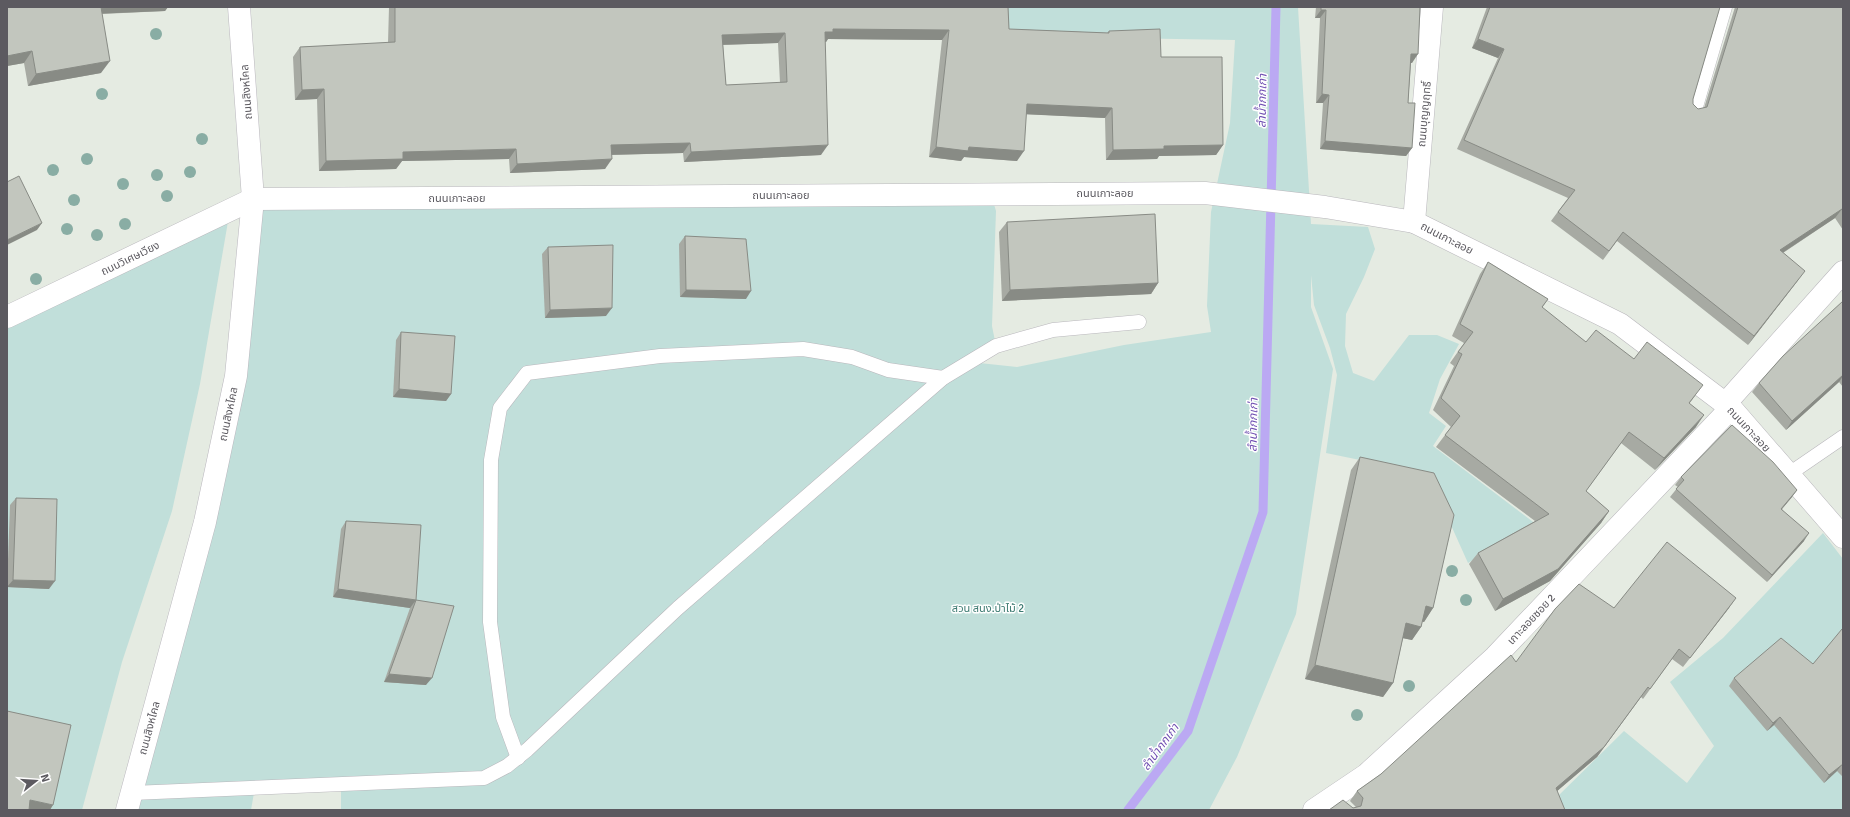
<svg xmlns="http://www.w3.org/2000/svg" width="1850" height="817" font-family="Signika,'Noto Sans Thai',sans-serif">
	<style>
		.green { fill: #c1dfda }
		.lines { fill: none; stroke-linecap: round; stroke-linejoin: round }
		.stream { stroke: #bba9f3; stroke-width: 9 }
		.service-casing { stroke: #b9b7bc; stroke-width: 15 }
		.minor-casing { stroke: #b9b7bc; stroke-width: 23 }
		.secondary-casing { stroke: #bab7be; stroke-width: 23 }
		.service { stroke: #fff; stroke-width: 14 }
		.minor { stroke: #fff; stroke-width: 22 }
		.secondary { stroke: #fff; stroke-width: 22 }
		.tree { fill: #89ada4 }
		.wall { fill: #a7aaa3; fill-rule: evenodd }
		.shaded-wall { fill: #888b85 }
		.building { fill: #c2c6be; stroke: #888b85; fill-rule: evenodd }
		.labels { text-anchor: middle; stroke-width: 3; stroke-linejoin: round; paint-order: stroke }
		.street-label { font-size: 11px; fill: #5c5a60; stroke: #fff }
		.park-label { font-size: 11px; fill: #3e7b72; stroke: #fff }
		.water-label { font-size: 12px; font-style: italic; fill: #7050b2; stroke: #fff }
	</style>
	<rect width="100%" height="100%" fill="#e5ebe2"/>
	<g class="green">
		<path d="M1001,7H1298L1311,224L1368,227L1375,249L1364,277L1346,314L1345,346L1353,373L1374,381L1409,335H1437L1459,344L1440,379L1429,413L1446,426L1433,446L1541,528L1502,543L1468,563L1428,474L1326,453L1337,375L1330,348L1314,305L1311,275V307L1333,369L1296,614L1237,757L1209,810H341V784L255,787L251,810H130L236,376L253,199L991,194L996,211L992,326L996,346L970,362L1017,367L1124,345L1211,332L1207,306L1211,212L1230,123L1235,40L1002,36Z"/>
		<path d="M230,210L200,384L172,511L122,662L82,810H7V317Z"/>
		<path d="M1823,533L1843,559V810H1565L1557,797L1624,731L1687,783L1714,746L1670,682L1723,638Z"/>
	</g>
	<g class="lines">
		<path class="stream" d="M1128,810L1188,731L1263,512L1276,7"/>
		<defs>
			<g id="service">
				<path d="M1695,110L1725,7"/>
				<path d="M1789,474L1843,437"/>
				<path d="M518,758L503,717L490,622L491,460L500,408L527,373L660,356L803,349L852,357L888,370L943,378"/>
				<path d="M132,793L484,778L507,766L527,750L678,608L943,378L996,346L1053,330L1139,322"/>
			</g>
			<g id="minor">
				<path d="M1414,222L1432,7"/>
				<path d="M7,317L253,199L1205,193L1325,207L1414,222L1620,324L1731,408L1843,537"/>
				<path d="M1725,404L1843,272"/>
				<path d="M1314,810L1366,775L1495,657L1731,408"/>
			</g>
			<path id="secondary" d="M127,810L205,522L236,376L253,199L239,7"/>
		</defs>
		<use href="#service" class="service-casing"/>
		<use href="#minor" class="minor-casing"/>
		<use href="#secondary" class="secondary-casing"/>
		<use href="#service" class="service"/>
		<use href="#minor" class="minor"/>
		<use href="#secondary" class="secondary"/>
	</g>
	<g class="tree">
		<circle cx="156" cy="34" r="6"/>
		<circle cx="102" cy="94" r="6"/>
		<circle cx="202" cy="139" r="6"/>
		<circle cx="87" cy="159" r="6"/>
		<circle cx="53" cy="170" r="6"/>
		<circle cx="190" cy="172" r="6"/>
		<circle cx="157" cy="175" r="6"/>
		<circle cx="123" cy="184" r="6"/>
		<circle cx="167" cy="196" r="6"/>
		<circle cx="74" cy="200" r="6"/>
		<circle cx="125" cy="224" r="6"/>
		<circle cx="67" cy="229" r="6"/>
		<circle cx="97" cy="235" r="6"/>
		<circle cx="36" cy="279" r="6"/>
		<circle cx="1452" cy="571" r="6"/>
		<circle cx="1466" cy="600" r="6"/>
		<circle cx="1409" cy="686" r="6"/>
		<circle cx="1357" cy="715" r="6"/>
	</g>
	<g class="wall">
		<path d="M7,7H168L165,11L102,14L101,73L28,86L24,63L7,66Z"/>
		<path d="M389,7H1008L1009,29L1107,33L1109,31L1161,57L1223,145L1216,155L1159,156L1157,159L1106,160L1105,118L1026,114L1017,161L964,157L961,161L929,157L942,40L828,39L826,42H825L821,155L684,162L683,153L611,155L605,169L510,173L509,159L402,161L396,169L319,171L317,99L295,100L293,57L300,47L388,43ZM778,43L780,83L726,85L723,45Z"/>
		<path d="M1316,7H1420L1412,63H1411L1408,103L1412,148L1406,156L1320,149L1323,103H1316L1320,18H1315Z"/>
		<path d="M1487,7H1720L1693,99V104L1698,109L1704,108L1735,7H1843V230L1835,218L1783,253L1799,279L1748,345L1617,241L1603,260L1551,221L1568,198L1457,149L1498,58L1472,48Z"/>
		<path d="M1007,222L1158,283L1151,294L1002,301L999,232Z"/>
		<path d="M685,236L746,299L680,297L679,244Z"/>
		<path d="M548,247L606,316L545,318L542,254Z"/>
		<path d="M1488,262L1548,299L1542,308L1586,342L1634,359L1695,396L1689,404L1696,427L1655,470L1621,443L1586,491L1609,511L1601,523L1550,581L1495,611L1469,564L1478,553L1535,521L1436,447L1451,427L1433,410L1454,366L1450,363L1464,343L1452,336L1480,274Z"/>
		<path d="M1843,301V387L1839,382L1786,430L1752,392L1759,383Z"/>
		<path d="M401,332L451,394L446,401L393,397L396,340Z"/>
		<path d="M1360,457L1433,608L1424,622L1422,621L1421,627L1412,640L1403,638L1393,683L1383,697L1305,679L1351,470Z"/>
		<path d="M1681,477L1797,490L1792,497L1782,509L1804,541L1767,582L1670,497L1678,487L1675,485Z"/>
		<path d="M16,498L49,589L7,587L10,505Z"/>
		<path d="M346,521L416,600L426,685L384,682L410,608L333,597L341,529Z"/>
		<path d="M1614,608H1729L1683,667L1672,659L1643,699L1641,697L1597,757L1557,791L1353,808L1356,807L1350,801L1357,791L1381,774L1516,662Z"/>
		<path d="M1843,629V777L1837,771L1824,783L1774,725L1767,731L1729,686L1734,678L1813,664Z"/>
	</g>
	<g class="shaded-wall">
		<path d="M97,7H168L165,11L92,14Z"/>
		<path d="M1321,10H1326L1320,18H1315Z"/>
		<path d="M833,29L949,30L942,40L828,39L826,42H818L825,32Z"/>
		<path d="M785,33L778,43L715,45L722,35Z"/>
		<path d="M1478,39L1504,49L1498,58L1472,48Z"/>
		<path d="M32,51L24,63L7,66V56Z"/>
		<path d="M1411,54H1418L1412,63L1405,62Z"/>
		<path d="M110,61L101,73L28,86L36,74Z"/>
		<path d="M324,89L317,99L295,100L302,90Z"/>
		<path d="M1322,94L1329,95L1323,103H1316Z"/>
		<path d="M1027,104L1112,108L1105,118L1020,114Z"/>
		<path d="M1325,141L1412,148L1406,156L1320,149Z"/>
		<path d="M690,143L683,153L604,155L611,145Z"/>
		<path d="M828,145L821,155L684,162L691,152Z"/>
		<path d="M1223,145L1216,155L1159,156L1157,159L1106,160L1113,150L1164,146Z"/>
		<path d="M936,147H969L1024,151L1017,161L964,157L961,161L929,157Z"/>
		<path d="M516,149L509,159L402,161L396,169L319,171L326,161L403,152Z"/>
		<path d="M612,159L605,169L510,173L517,164Z"/>
		<path d="M1842,209L1835,218L1773,259L1780,250Z"/>
		<path d="M42,223L37,230L7,245V240Z"/>
		<path d="M1805,271L1799,279L1748,345L1754,336Z"/>
		<path d="M1158,283L1151,294L1002,301L1010,290Z"/>
		<path d="M686,290L751,291L746,299L680,297Z"/>
		<path d="M612,308L606,316L545,318L550,310Z"/>
		<path d="M1843,375V376L1839,382L1786,430L1792,421Z"/>
		<path d="M399,389L451,394L446,401L393,397Z"/>
		<path d="M1704,415L1696,427L1655,470L1664,458Z"/>
		<path d="M1797,490L1792,497L1776,516L1781,509Z"/>
		<path d="M1609,511L1601,523L1550,581L1495,611L1503,599Z"/>
		<path d="M1809,533L1804,541L1767,582L1772,575Z"/>
		<path d="M13,580L55,581L49,589L7,587Z"/>
		<path d="M338,589L416,600L410,608L333,597Z"/>
		<path d="M1736,598L1729,608L1683,667L1690,658Z"/>
		<path d="M1426,606L1433,608L1424,622L1416,620Z"/>
		<path d="M1406,623L1421,627L1412,640L1397,637Z"/>
		<path d="M1315,665L1393,683L1383,697L1305,679Z"/>
		<path d="M389,674L432,678L426,685L384,682Z"/>
		<path d="M1648,687L1597,757L1549,798L1556,788Z"/>
		<path d="M1780,717L1774,725L1767,731L1773,723Z"/>
		<path d="M1843,763L1837,771L1824,783L1829,775Z"/>
		<path d="M30,800L53,805L50,810H23Z"/>
	</g>
	<g class="building">
		<path d="M7,7H101L110,61L36,74L32,51L7,56Z"/>
		<path d="M395,7H1008L1009,29L1109,33V31L1160,29L1161,57H1222L1223,145L1164,146V149L1113,150L1112,108L1027,104L1024,151L969,147L968,151L936,147L949,30L833,29V32H825L828,145L691,152L690,143L611,145L612,159L517,164L516,149L403,152V159L326,161L324,89L302,90L300,47L395,42ZM785,33L787,82L726,85L722,35Z"/>
		<path d="M1321,7H1420L1418,54H1411L1408,103H1415L1412,148L1325,141L1329,95L1322,94L1326,10H1321Z"/>
		<path d="M1490,7H1720L1693,99V104L1698,109L1707,107L1738,7H1843V212L1842,209L1780,250L1805,271L1754,336L1623,232L1609,251L1558,212L1575,190L1464,140L1504,49L1478,39Z"/>
		<path d="M19,176L42,223L7,240V182Z"/>
		<path d="M1155,214L1158,283L1010,290L1007,222Z"/>
		<path d="M685,236L746,239L751,291L686,290Z"/>
		<path d="M613,245L612,308L550,310L548,247Z"/>
		<path d="M1488,262L1548,299L1542,307L1586,342L1596,330L1634,359L1647,342L1703,385L1689,403L1704,415L1664,458L1629,432L1586,491L1609,511L1558,569L1503,599L1478,553L1549,514L1445,435L1460,416L1441,398L1462,354L1458,352L1473,332L1460,324Z"/>
		<path d="M1843,301V375L1792,421L1759,383L1783,356Z"/>
		<path d="M401,332L455,336L451,394L399,389Z"/>
		<path d="M1732,425L1773,462L1797,490L1781,509L1809,533L1772,575L1676,489L1684,480L1681,477Z"/>
		<path d="M1360,457L1434,473L1454,515L1433,608L1426,606L1421,627L1406,623L1393,683L1315,665Z"/>
		<path d="M16,498L57,499L55,581L13,580Z"/>
		<path d="M346,521L421,525L416,600L338,589Z"/>
		<path d="M1667,542L1736,598L1690,658L1679,649L1650,689L1648,687L1604,747L1556,788L1565,810H1329L1343,800L1353,808L1361,806L1363,798L1357,791L1381,774L1511,655L1516,662L1555,609L1579,584L1614,608Z"/>
		<path d="M416,600L454,606L432,678L389,674Z"/>
		<path d="M1842,629H1843V764L1829,775L1780,717L1773,723L1734,678L1781,638L1813,664Z"/>
		<path d="M7,711L71,725L53,805L30,800L29,810H7Z"/>
	</g>
	<g class="labels">
		<g class="street-label">
			<text transform="translate(246 92) rotate(-94)" y="4">ถนนสิงหไคล</text>
			<text transform="translate(1424 114) rotate(-85)" y="4">ถนนบุญญฤทธิ์</text>
			<text x="1105" y="197">ถนนเกาะลอย</text>
			<text x="781" y="199">ถนนเกาะลอย</text>
			<text x="457" y="202">ถนนเกาะลอย</text>
			<text transform="translate(1447 238) rotate(27)" y="4">ถนนเกาะลอย</text>
			<text transform="translate(130 258) rotate(-26)" y="4">ถนนวิเศษเวียง</text>
			<text transform="translate(228 414) rotate(-78)" y="4">ถนนสิงหไคล</text>
			<text transform="translate(1749 429) rotate(47)" y="4">ถนนเกาะลอย</text>
			<text transform="translate(1531 619) rotate(-47)" y="4">เกาะลอยซอย 2</text>
			<text transform="translate(149 728) rotate(-75)" y="4">ถนนสิงหไคล</text>
		</g>
		<g class="park-label">
			<text x="988" y="612">สวน สนง.ป่าไม้ 2</text>
		</g>
		<g class="water-label">
			<text transform="translate(1262 101) rotate(-89)" y="4">ลำน้ำกกเก่า</text>
			<text transform="translate(1253 425) rotate(-89)" y="4">ลำน้ำกกเก่า</text>
			<text transform="translate(1160 747) rotate(-54)" y="4">ลำน้ำกกเก่า</text>
		</g>
	</g>
	<rect width="1850" height="817" fill="none" stroke="#5c5a60" stroke-width="16"/>
	<g transform="translate(36 781) rotate(73)" stroke="#ffffff" stroke-width="3" paint-order="stroke">
	<path d="M0-3L7 15L0 10L-7 15Z" fill="#5c5a60"/>
	<text y="-6" font-size="11" font-weight="bold" text-anchor="middle" fill="#5c5a60">N</text>
	</g>
</svg>
